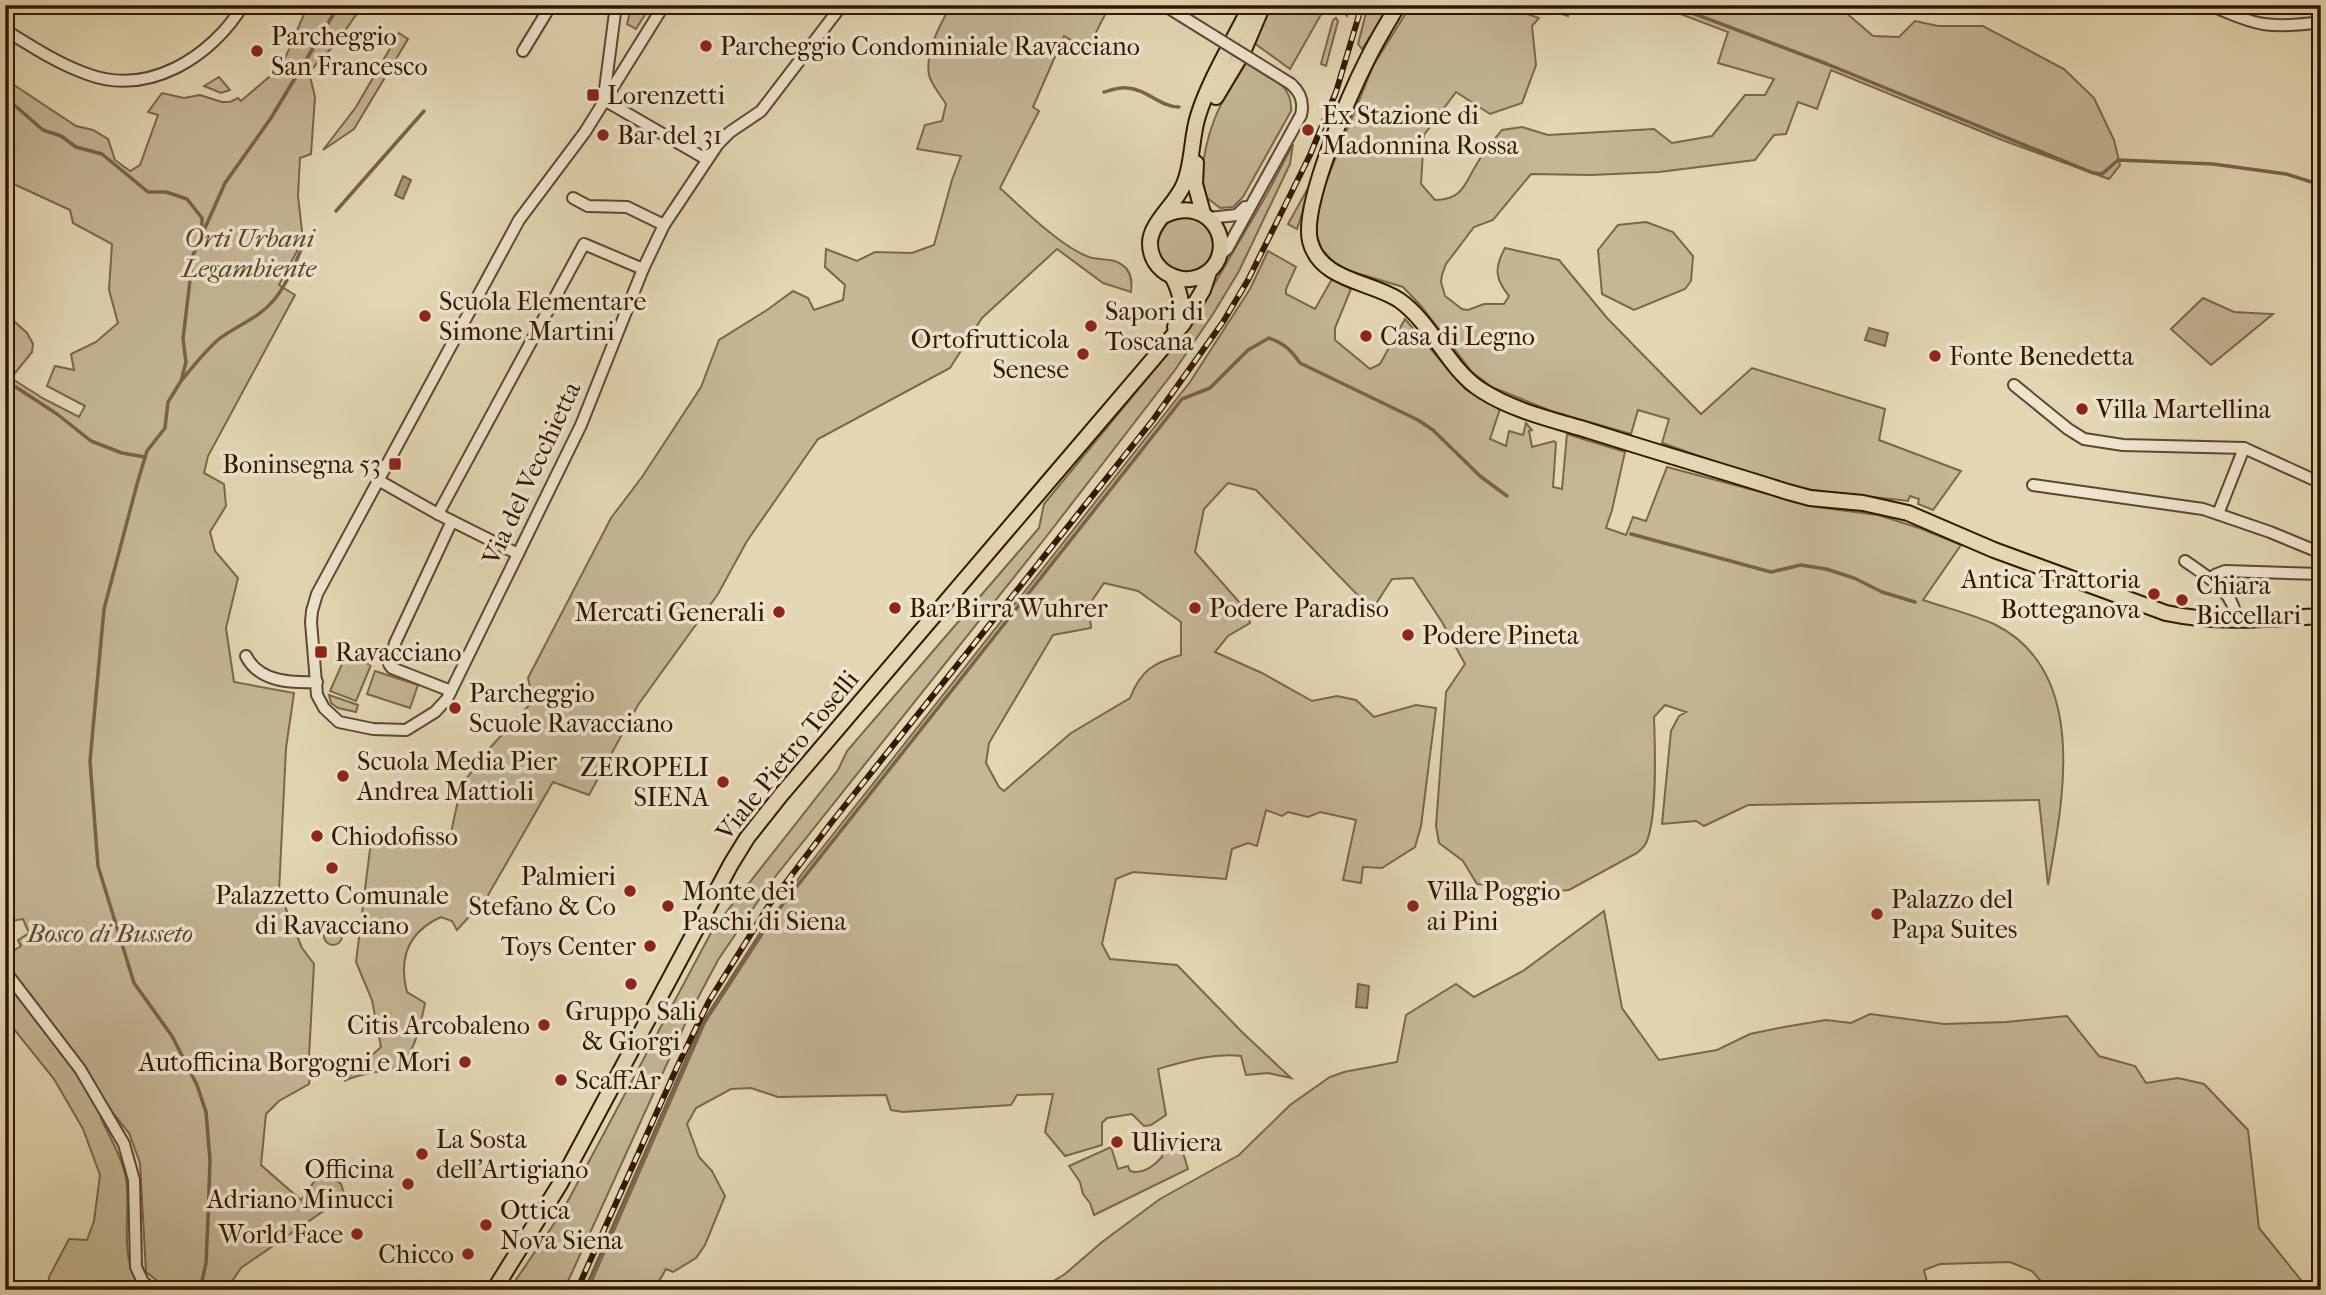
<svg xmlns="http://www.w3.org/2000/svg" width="2326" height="1295" font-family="'IM FELL French Canon',serif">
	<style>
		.green { fill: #c5b695; stroke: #7c664a; stroke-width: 2; fill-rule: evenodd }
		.water { fill: #a79676; stroke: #796347; stroke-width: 2 }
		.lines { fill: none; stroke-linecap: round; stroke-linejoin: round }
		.stream { stroke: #796347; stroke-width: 3.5 }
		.minor-casing { stroke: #5f472d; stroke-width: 14 }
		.major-casing { stroke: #331700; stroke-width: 18 }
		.minor { stroke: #ede5ce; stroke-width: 10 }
		.major { stroke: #e3d7b3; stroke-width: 14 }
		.rail-casing { stroke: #331700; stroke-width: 6 }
		.rail { stroke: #ede5ce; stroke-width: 3.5; stroke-dasharray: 10; stroke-linecap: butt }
		.minor-bridge-casing { stroke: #5f472d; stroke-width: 14; stroke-linecap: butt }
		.minor-bridge { stroke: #ede5ce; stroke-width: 10 }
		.poi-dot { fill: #8f2418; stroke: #ede5ce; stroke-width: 2.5 }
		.labels { text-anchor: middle; stroke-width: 7; stroke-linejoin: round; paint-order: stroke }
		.poi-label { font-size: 26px; fill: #331700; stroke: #ede5ce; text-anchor: start }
		.park-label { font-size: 26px; font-style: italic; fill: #5f472d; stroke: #ede5ce }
		.street-label { font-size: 26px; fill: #331700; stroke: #ede5ce }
	</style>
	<rect width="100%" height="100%" fill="#e3d7b3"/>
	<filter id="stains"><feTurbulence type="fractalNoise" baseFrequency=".00286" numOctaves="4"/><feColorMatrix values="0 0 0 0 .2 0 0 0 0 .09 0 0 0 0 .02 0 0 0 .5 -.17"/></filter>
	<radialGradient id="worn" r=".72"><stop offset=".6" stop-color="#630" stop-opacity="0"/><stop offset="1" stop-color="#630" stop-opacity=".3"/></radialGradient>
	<g class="green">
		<path d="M308,5H363L337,42L309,72L315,97L311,154L300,158L298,196L303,240L279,285L295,295L208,456L204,473L224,484L226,506L210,532L215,551L238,578L226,628L234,682L294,693L286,748L279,892L302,948L314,964L309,1057L311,1070L309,1084L279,1101L266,1114L261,1165L301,1200L322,1171L341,1184L344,1193L338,1201L241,1268L226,1290H169L146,1272L140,1163L129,1133L108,1107L101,1118C110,1138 122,1157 126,1179C132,1215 116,1261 144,1290H48L49,1277L69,1239L87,1240L94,1221L100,1175L83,1129L54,1079L5,1018V956L21,946L18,940L29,933L23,919L5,922V313L27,333L33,344L32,352L11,378L44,399L79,417L85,406L47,386L55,366L74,370L71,354L96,342L118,323L109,290L112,244L73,223L70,210L5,180V79L76,126L93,130L108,139L115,160L130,171L140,165L158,115L148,112L162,93L184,98L200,95L222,102H230L238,98L241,101L276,71L283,63Z"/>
		<path d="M632,5H651L636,29L627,24Z"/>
		<path d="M951,5H1110L1087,50L1064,36L1033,107L1039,111L1000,188C1022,208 1061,247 1089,257C1101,261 1115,257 1125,267C1132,274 1132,283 1131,292L1103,283L1057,249L982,318L950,368L818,439L747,541L718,594L638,705L589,795L553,782L487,897L457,930L452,921L441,917C408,932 398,957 407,992L425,1003C421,1022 414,1063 391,1069C374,1073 360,1073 344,1081L381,1047L372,1000L356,962L372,833H451L461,786L487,751L533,701L528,678L611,518L642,477L701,387L719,340L767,310L793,291L808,298L814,310L843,300L845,285L825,267L826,249L857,261L875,252L912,253L934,245L952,180L961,156L917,149L925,125L942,121L946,104C941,96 931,84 929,75C925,51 940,25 951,5Z"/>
		<path d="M1270,5H1349L1347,16L1338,7L1323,11L1290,69L1254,43Z"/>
		<path d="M1368,5H1391L1362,49L1358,44Z"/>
		<path d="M1411,5H1511L1521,12L1539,18L1532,26L1536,65L1522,103L1490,114L1456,92L1424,135L1421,184L1435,200C1464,200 1465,182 1478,162C1484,151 1494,140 1502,130L1522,127L1548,135L1654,129L1672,143L1712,136L1745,95H1765L1774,79L1718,63L1728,32L1657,5H1837L1873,36L1899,37L1915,21L1938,26H1983L2064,69L2094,98L2114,140L2120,165L2109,179L2002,140L1831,70L1817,109L1798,102L1786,134L1774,135L1755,160L1659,172L1591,175L1531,174L1493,220L1474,227L1446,264L1442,275L1441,282L1445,296L1462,309L1468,310L1484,304H1504L1509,296C1495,279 1494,268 1505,248L1559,260L1607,318L1701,414L1752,368L1885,409L1879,440L1961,471L1933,510L1918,504L1919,499L1910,496L1908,501L1804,489L1725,465L1662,443L1669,419L1638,410L1631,434L1551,411L1492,387L1472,372L1421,306L1403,287L1350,271L1334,262L1322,250L1317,236V218L1325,184L1373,66Z"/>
		<path d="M1533,5H1572L1568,16Z"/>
		<path d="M1336,18L1338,21L1326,66L1321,64L1333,20Z"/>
		<path d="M399,33L408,39L354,129L323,150L356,107Z"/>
		<path d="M1245,62C1266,75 1293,82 1291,111L1243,197L1233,207L1220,208L1206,197L1203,182L1201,181C1205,131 1219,104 1245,62Z"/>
		<path d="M219,77L230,90L221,93L204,86Z"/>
		<path d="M1293,144L1290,164L1239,271L1213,314L1175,370L1046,537L771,882L718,960L691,1011L564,1290H509L562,1212L713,929L838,770L847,751L1039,528L1044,504L1188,329L1267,194Z"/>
		<path d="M1307,190L1309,192L1297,229L1288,224Z"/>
		<circle cx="1185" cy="245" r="28"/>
		<path d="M1646,222L1673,232L1693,256L1691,281L1685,289L1634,310L1602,294L1598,250L1618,225Z"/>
		<path d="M1268,251L1296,267L1286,289V294L1315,309L1332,279L1351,289L1335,328V340L1370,369L1380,364L1405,319L1465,389L1500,409L1490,439L1506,446L1509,431L1523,435L1526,423L1532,430L1529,431L1532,447L1554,441L1556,443L1553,487L1562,489L1567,434L1625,452L1612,510L1606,528L1626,535L1633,517L1646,521L1667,467L1816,507L1878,515L1922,529L1961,545L1923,600C1946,608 1972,614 1994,624C2090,671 2063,801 2048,885L2039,800L1748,805L1704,826L1696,821L1662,824L1671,731L1679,716L1686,712L1665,705L1654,717C1655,746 1658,822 1645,845C1643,848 1640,850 1637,853L1569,890L1559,891L1477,884L1463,861L1439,843L1436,826L1446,692L1465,664L1442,622L1413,578L1392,579L1372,610L1256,490L1228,483L1204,509L1195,552L1247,611L1250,623L1228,636L1215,652L1262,673L1312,701L1337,696L1356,700L1374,717L1416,705L1436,708L1421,826L1415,847L1382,868L1363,867L1361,883L1343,880L1356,820L1320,812L1308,817L1288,812L1282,816L1266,810L1257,846L1248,843L1232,849L1226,879L1133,872L1116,879L1102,944L1110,959L1177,965L1243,1033L1291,1078L1268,1073L1246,1075L1241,1056C1212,1053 1186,1061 1158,1069L1166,1115L1151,1125L1144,1126L1132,1114L1107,1118L1102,1123V1145L1065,1156L1045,1132L1053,1094L1017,1095L1011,1105L903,1112L891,1110L886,1095L778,1097L751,1088L731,1089L696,1108L687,1124L699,1157L712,1171L725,1196L705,1245L696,1258L673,1272L666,1269L654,1290H588L705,1023L801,875L1190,382L1250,289ZM1104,583L1138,591L1181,622V655C1153,663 1141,670 1130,698L1071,733L1004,791L999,787L986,763L989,743L1053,635L1091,628L1089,605Z"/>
		<path d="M2203,298L2234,312L2273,314L2211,365L2171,329Z"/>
		<path d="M346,655L371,665L356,701L330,691Z"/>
		<path d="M375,671L418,685L410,708L367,694Z"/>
		<path d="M329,695L358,705L356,712L338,708L331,703Z"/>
		<path d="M1604,911L1622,1008L1659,1060L1717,1050L1750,1034L1784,1027L1826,1020L1851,1023L1870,1014L1944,1024L2006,1022L2067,1016L2099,1056L2135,1066L2146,1083L2178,1078L2204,1084L2248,1130L2259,1228L2309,1290H2049L2032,1271L2010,1262L1940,1264L1924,1270L1929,1290H1039L1065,1274L1102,1242L1160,1199L1239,1155L1290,1105L1330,1077L1344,1072L1397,1062L1406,1015L1456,984L1474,997L1523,971Z"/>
		<circle cx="333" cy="936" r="9"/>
		<path d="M1179,1140L1188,1169L1094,1215L1090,1203L1083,1194L1080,1182L1069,1166L1111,1147L1118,1169L1128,1166L1130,1171C1143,1175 1154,1166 1162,1157L1163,1149Z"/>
	</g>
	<g class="water">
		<path d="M403,176L411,180L403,199L395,195Z"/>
		<path d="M1869,328L1888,333L1885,346L1865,340Z"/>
		<path d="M1358,984L1369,986L1367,1008L1356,1007Z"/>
	</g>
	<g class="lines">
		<g class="stream">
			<path d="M1671,5L1827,64L2093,173L2102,174L2118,160L2213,164L2286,174L2321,185"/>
			<path d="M1104,92C1111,90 1120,87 1127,88C1147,89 1160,107 1179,107"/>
			<path d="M5,97L43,130L61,136L76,147L102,154L148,192H166L187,199L202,218V232"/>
			<path d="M336,211L424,111"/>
			<path d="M5,380L57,414L91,441L122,453L145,457"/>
			<path d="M182,380C194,365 205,351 219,339C237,325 258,319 273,301C287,285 295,263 304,243"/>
			<path d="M1631,534L1771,572L1801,565L1826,569L1854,578L1882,592L1915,602"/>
			<path d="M200,1290L206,1263L208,1219L210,1160L206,1112L197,1085L172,1036L134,983L98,866L90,761L104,609L137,484L147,451L165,428L168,402L181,381L186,362L183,339L193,255L225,183L271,118L339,5"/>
			<path d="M585,1290L702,1024L764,928L1182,399L1210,388L1248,350L1269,338C1285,344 1291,350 1300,363L1418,420L1433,430L1480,476L1507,496"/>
		</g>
		<defs>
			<g id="minor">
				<path d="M664,5L585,132L519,220L317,594L312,611L311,622L317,695L324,708L339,722L373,729L406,730L435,712L447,699L581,425L643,269L664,225L718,144L730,132L761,111L842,5"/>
				<path d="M2210,5C2256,26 2270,29 2321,22"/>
				<path d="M5,30C31,46 58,64 87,74C148,97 212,57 243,5"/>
				<path d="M523,51L551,5"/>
				<path d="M604,97L616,5"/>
				<path d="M604,100L706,159"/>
				<path d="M573,198L588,206L627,207L664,225"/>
				<path d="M1209,218L1237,215L1245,207"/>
				<path d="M1218,257L1227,249L1301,115C1304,102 1301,93 1291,84"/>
				<path d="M2014,385L2068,429L2084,439L2123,445L2244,448L2321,483"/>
				<path d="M378,480L438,514L518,554"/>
				<path d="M2033,485L2203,509L2270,532L2321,553"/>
				<path d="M438,514L584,244L643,269"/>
				<path d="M2218,514L2244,448"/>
				<path d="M2185,561C2206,576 2236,592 2236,621"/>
				<path d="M2211,579L2215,575L2225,571L2321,574"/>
				<path d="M246,656C259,682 291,683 317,682"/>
				<path d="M451,691L392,668L389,664L395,643L452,521"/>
				<path d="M5,971L80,1069L124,1144L134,1180L136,1267L143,1282L153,1290"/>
			</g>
			<g id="major">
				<path d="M1398,5C1388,22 1378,38 1369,56C1351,91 1301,205 1310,241C1320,281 1370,281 1399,300C1433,324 1447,368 1481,390C1513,411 1554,420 1590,431C1656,452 1722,471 1788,492L1810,498L1863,503L1908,513L1994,550L2166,613C2217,624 2269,619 2321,616"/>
				<path d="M1216,97L1243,52L1263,5"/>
				<path d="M1196,163L1195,184L1203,213"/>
				<path d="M1165,215C1212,194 1238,248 1208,272C1200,278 1188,281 1178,278C1162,274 1150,261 1150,243C1150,223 1176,204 1184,184C1193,163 1191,138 1198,116C1209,80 1234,40 1251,5"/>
				<path d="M1172,276C1182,295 1184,307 1175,327"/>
				<path d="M494,1290L560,1184L731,864L747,838L781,795L1183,324L1203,290L1209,272"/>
			</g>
		</defs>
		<use href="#minor" class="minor-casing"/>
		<use href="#major" class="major-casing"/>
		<use href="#minor" class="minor"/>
		<use href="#major" class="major"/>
		<defs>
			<path id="rail" d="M577,1290L678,1065L709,1001L769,905L831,823L1153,420L1223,322L1248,280L1310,155L1336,92L1362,5"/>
		</defs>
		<use href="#rail" class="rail-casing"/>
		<use href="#rail" class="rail"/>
		<defs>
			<path id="minor-bridge" d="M1167,7L1291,84"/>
		</defs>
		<use href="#minor-bridge" class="minor-bridge-casing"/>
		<use href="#minor-bridge" class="minor-bridge"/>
	</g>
	<g class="poi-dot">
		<circle cx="706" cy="46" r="7"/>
		<circle cx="257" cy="51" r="7"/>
		<rect x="586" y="88" width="14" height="14" rx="3.5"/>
		<circle cx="1308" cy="130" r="7"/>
		<circle cx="603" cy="135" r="7"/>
		<circle cx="425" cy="316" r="7"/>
		<circle cx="1091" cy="326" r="7"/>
		<circle cx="1366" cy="336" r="7"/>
		<circle cx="1083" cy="354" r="7"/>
		<circle cx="1935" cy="356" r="7"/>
		<circle cx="2082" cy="409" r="7"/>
		<rect x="388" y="457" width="14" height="14" rx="3.5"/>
		<circle cx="2154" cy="594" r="7"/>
		<circle cx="2182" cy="600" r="7"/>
		<circle cx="895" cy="608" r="7"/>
		<circle cx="1195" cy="608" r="7"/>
		<circle cx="779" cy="612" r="7"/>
		<circle cx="1408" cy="635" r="7"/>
		<rect x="314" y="645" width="14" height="14" rx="3.5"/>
		<circle cx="455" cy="708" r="7"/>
		<circle cx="343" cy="776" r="7"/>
		<circle cx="723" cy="782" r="7"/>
		<circle cx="317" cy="836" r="7"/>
		<circle cx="332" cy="868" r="7"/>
		<circle cx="630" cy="891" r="7"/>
		<circle cx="668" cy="906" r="7"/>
		<circle cx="1413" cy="906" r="7"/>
		<circle cx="1877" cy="914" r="7"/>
		<circle cx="650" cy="946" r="7"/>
		<circle cx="631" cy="984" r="7"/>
		<circle cx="544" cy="1025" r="7"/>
		<circle cx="465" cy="1062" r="7"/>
		<circle cx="561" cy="1080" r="7"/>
		<circle cx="1117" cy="1142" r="7"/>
		<circle cx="422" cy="1154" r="7"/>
		<circle cx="408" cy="1184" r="7"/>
		<circle cx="486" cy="1225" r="7"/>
		<circle cx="357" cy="1234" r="7"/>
		<circle cx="468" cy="1254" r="7"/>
	</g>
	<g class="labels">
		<g class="poi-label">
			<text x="271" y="45">Parcheggio<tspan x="271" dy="30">San Francesco</tspan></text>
			<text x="720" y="55">Parcheggio Condominiale Ravacciano</text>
			<text x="607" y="104">Lorenzetti</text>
			<text x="1322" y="124">Ex Stazione di<tspan x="1322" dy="30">Madonnina Rossa</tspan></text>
			<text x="617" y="144">Bar del 31</text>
			<text x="439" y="310">Scuola Elementare<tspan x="439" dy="30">Simone Martini</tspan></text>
			<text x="1105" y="320">Sapori di<tspan x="1105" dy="30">Toscana</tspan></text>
			<text x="1380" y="345">Casa di Legno</text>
			<text x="1069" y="348" text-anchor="end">Ortofrutticola<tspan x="1069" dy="30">Senese</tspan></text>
			<text x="1949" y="365">Fonte Benedetta</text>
			<text x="2096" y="418">Villa Martellina</text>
			<text x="381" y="473" text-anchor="end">Boninsegna 53</text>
			<text x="2140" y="588" text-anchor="end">Antica Trattoria<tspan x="2140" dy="30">Botteganova</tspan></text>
			<text x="2196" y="594">Chiara<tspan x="2196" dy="30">Biccellari</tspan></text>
			<text x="909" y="617">Bar Birra Wuhrer</text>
			<text x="1209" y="617">Podere Paradiso</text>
			<text x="765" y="621" text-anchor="end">Mercati Generali</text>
			<text x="1422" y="644">Podere Pineta</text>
			<text x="335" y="661">Ravacciano</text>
			<text x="469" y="702">Parcheggio<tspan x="469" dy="30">Scuole Ravacciano</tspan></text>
			<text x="357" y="770">Scuola Media Pier<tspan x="357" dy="30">Andrea Mattioli</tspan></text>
			<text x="709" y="776" text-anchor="end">ZEROPELI<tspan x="709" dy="30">SIENA</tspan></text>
			<text x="331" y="845">Chiodofisso</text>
			<text x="616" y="885" text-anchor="end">Palmieri<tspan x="616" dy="30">Stefano &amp; Co</tspan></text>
			<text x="682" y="900">Monte dei<tspan x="682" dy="30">Paschi di Siena</tspan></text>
			<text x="1427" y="900">Villa Poggio<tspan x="1427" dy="30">ai Pini</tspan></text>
			<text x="332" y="904" text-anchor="middle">Palazzetto Comunale<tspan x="332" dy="30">di Ravacciano</tspan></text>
			<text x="1891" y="908">Palazzo del<tspan x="1891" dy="30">Papa Suites</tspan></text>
			<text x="636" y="955" text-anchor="end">Toys Center</text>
			<text x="631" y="1020" text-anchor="middle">Gruppo Sali<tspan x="631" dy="30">&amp; Giorgi</tspan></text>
			<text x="530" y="1034" text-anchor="end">Citis Arcobaleno</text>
			<text x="451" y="1071" text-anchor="end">Autofficina Borgogni e Mori</text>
			<text x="575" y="1089">Scaff.Ar</text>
			<text x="436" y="1148">La Sosta<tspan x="436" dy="30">dell'Artigiano</tspan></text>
			<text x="1131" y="1151">Uliviera</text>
			<text x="394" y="1178" text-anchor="end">Officina<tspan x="394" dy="30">Adriano Minucci</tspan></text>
			<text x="500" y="1219">Ottica<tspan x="500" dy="30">Nova Siena</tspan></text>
			<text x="343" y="1243" text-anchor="end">World Face</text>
			<text x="454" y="1263" text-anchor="end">Chicco</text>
		</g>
		<g class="park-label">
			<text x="249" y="247">Orti Urbani<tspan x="249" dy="30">Legambiente</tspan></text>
			<text x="110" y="942">Bosco di Busseto</text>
		</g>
		<g class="street-label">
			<text transform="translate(531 473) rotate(-65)" y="9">Via del Vecchietta</text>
			<text transform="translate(787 755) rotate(-51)" y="9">Viale Pietro Toselli</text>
		</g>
	</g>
	<rect width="2326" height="1295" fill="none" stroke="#e3d7b3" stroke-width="28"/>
	<rect x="7" y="7" width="2312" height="1281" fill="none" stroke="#331700" stroke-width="3.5"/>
	<rect x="14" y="14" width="2298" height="1267" fill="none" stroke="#331700" stroke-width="2"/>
	<rect width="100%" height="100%" filter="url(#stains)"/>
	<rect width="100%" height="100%" fill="url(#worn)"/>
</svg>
